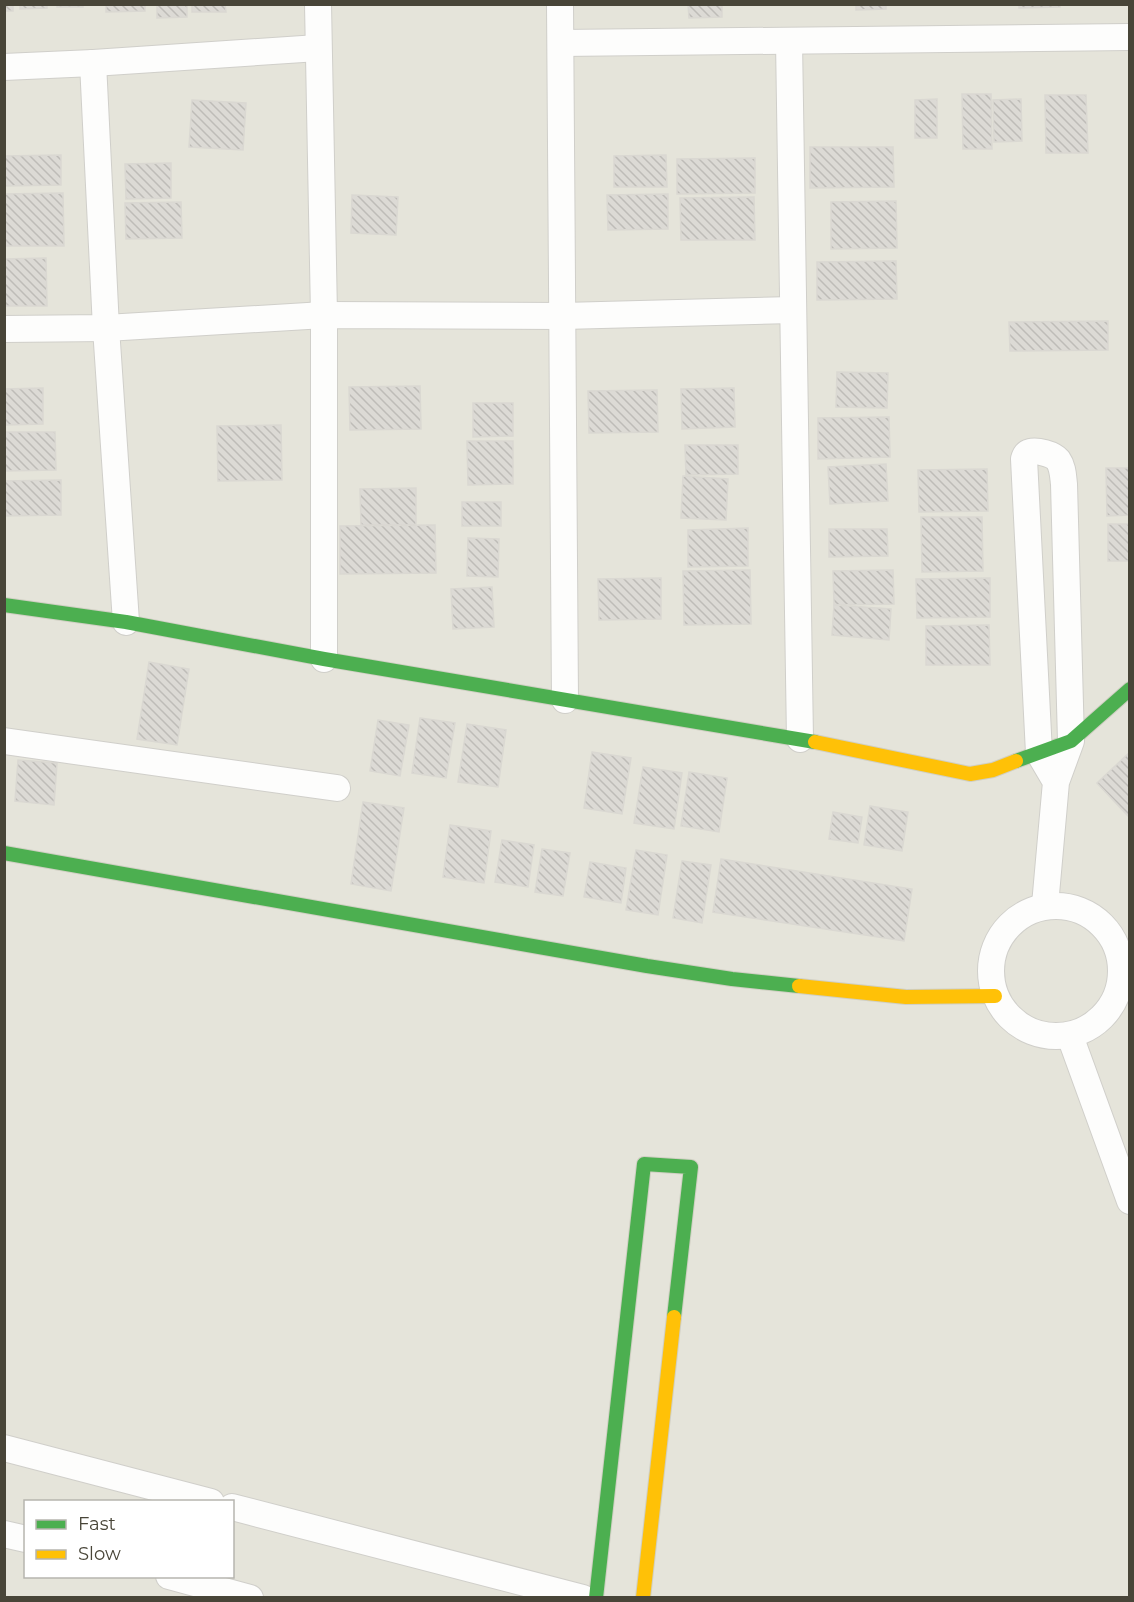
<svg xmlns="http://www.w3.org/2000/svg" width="1134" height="1602" font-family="Montserrat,sans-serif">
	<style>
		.residential { fill: #e5e4da; fill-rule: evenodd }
		.building { fill: url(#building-back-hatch); stroke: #dad8d2; stroke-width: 1.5 }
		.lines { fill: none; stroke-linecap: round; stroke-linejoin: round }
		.street-casing { stroke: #d0cfca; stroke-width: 28 }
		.fast-casing { stroke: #d0cfc3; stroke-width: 16 }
		.slow-casing { stroke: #d0cfc3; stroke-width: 16 }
		.street { stroke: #fdfdfc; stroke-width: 26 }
		.fast { stroke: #4caf50; stroke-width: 14 }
		.slow { stroke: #ffc107; stroke-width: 14 }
	</style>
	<defs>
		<pattern id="building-back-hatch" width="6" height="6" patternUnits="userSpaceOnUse" patternTransform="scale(1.5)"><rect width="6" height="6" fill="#dcdad5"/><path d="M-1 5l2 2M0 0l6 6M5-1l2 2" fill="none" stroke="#bebcb8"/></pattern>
	</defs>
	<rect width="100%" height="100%" fill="#f2f1ec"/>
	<path class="residential" d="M5,5H1129V1597L5,1598ZM26,1502H232V1576H26Z"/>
	<g class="building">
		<rect x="4" y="4" width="9" height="7"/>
		<path d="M20,4H47V8L20,9Z"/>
		<rect x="57" y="4" width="26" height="3"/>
		<path d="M106,4H145V11L106,12Z"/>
		<path d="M157,4H187V17L157,18Z"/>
		<path d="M192,4H225L226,12H192Z"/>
		<path d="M688,4H722V17L689,18Z"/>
		<path d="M856,4H886V9L856,10Z"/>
		<path d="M1019,4H1060V7L1019,8Z"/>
		<path d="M962,94H991L992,149H963Z"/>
		<path d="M1045,95H1086L1088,153H1046Z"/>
		<path d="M937,99V138H915V100Z"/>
		<path d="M1021,99L1022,141L994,142L993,100Z"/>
		<path d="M192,100L246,103L243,150L189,147Z"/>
		<path d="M810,147H893L894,187L810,188Z"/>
		<path d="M61,155V185L4,186V156Z"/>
		<path d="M666,155L667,187H614V156Z"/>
		<path d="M755,158V193L677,194V159Z"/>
		<path d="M171,163V198L126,199L125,164Z"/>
		<path d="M63,193L64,246H4V194Z"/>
		<path d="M668,194V229L608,230L607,195Z"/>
		<path d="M352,195L398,197L396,235L351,233Z"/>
		<path d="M754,197L755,240H681L680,198Z"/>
		<path d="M896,201L897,248L831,249V202Z"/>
		<path d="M181,202L182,238L126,239L125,203Z"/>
		<path d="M46,258L47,306H4V259Z"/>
		<path d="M896,261L897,299L817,300V262Z"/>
		<path d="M1108,321V350L1010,351L1009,322Z"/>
		<path d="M837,372L888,373L887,408L836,407Z"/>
		<path d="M420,386L421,429L350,430L349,387Z"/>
		<path d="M43,388V424L4,425V389Z"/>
		<path d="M734,388L735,427L682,429L681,389Z"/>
		<path d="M657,390L658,432L589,433L588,391Z"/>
		<path d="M473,403H513V436L473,437Z"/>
		<path d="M889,417L890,457L818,459V418Z"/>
		<path d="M281,425L282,480L218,481L217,426Z"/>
		<path d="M4,432H55L56,470L4,471Z"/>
		<path d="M467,441H513V484L468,485Z"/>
		<path d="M685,445H738V474L686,475Z"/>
		<path d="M886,464L888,501L830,504L828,467Z"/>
		<path d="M1106,468H1130V515L1107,516Z"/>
		<path d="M987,469L988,511L919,512L918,470Z"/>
		<path d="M683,476L728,479L726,520L681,518Z"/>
		<path d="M61,480V515L4,516V481Z"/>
		<path d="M416,488V525H361L360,489Z"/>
		<rect x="462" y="502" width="39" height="24"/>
		<path d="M921,517H982L983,571L922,572Z"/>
		<rect x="1108" y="524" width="22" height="37"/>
		<path d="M435,525L436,573L340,574V526Z"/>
		<path d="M748,528V566L688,567V530Z"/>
		<path d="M829,529H887L888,556L829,557Z"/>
		<path d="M468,538L499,539L498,577L467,576Z"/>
		<path d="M750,570L751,624L684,625L683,571Z"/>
		<path d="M893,570L894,604L834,605L833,571Z"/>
		<path d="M661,578V619L599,620L598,579Z"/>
		<path d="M990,578V617L917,618L916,579Z"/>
		<path d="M492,587L494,627L453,629L451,589Z"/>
		<path d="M834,605L891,609L889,640L832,635Z"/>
		<path d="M989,625L990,665H926V626Z"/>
		<path d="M149,662L189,669L177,745L137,739Z"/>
		<path d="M420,718L455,723L446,778L412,773Z"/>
		<path d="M378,720L409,725L400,776L370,771Z"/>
		<path d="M467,724L506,730L498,787L458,782Z"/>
		<path d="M592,752L631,758L622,814L584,808Z"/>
		<path d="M1130,752V818L1097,783Z"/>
		<path d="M18,760L57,763L54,805L15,801Z"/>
		<path d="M643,767L682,773L674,829L634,823Z"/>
		<path d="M689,772L727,778L719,832L681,826Z"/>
		<path d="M363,802L404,808L391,891L351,884Z"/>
		<path d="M870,806L908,812L902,851L864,845Z"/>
		<path d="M833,812L862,817L858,843L829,839Z"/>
		<path d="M450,825L491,831L484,883L443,877Z"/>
		<path d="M502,840L534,845L528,887L495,882Z"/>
		<path d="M542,849L570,853L563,896L535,892Z"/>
		<path d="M636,850L667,855L658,915L626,910Z"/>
		<path d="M721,859L912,889L904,941L713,912Z"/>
		<path d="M682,861L711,865L702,923L673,918Z"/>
		<path d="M590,862L626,868L621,903L584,897Z"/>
	</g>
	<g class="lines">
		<defs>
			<g id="street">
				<path d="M318,4L324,315V659"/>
				<path d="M560,4L565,700"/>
				<path d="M789,41L800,739"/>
				<path d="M561,43L1130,37"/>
				<path d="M93,63L106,328L126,622"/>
				<path d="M4,67L93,63L318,48"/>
				<path d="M4,329L106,328L324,315L563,316L793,310"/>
				<path d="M4,741L337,788"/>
				<path d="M1045,905L1056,782L1071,741L1064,484C1063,476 1063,467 1058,460C1053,454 1037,450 1030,452C1026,453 1025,455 1024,459L1039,753L1056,782"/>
				<circle cx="1056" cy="971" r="65"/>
				<path d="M1070,1036L1130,1201"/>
				<path d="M4,1448L211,1502"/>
				<path d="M232,1507L583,1598"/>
				<path d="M4,1534L26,1539"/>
				<path d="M169,1576L250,1598"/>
			</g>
			<g id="fast">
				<path d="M4,605L126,622L324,659L815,742"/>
				<path d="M1016,761L1071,741L1130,689"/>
				<path d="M4,853L647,966L732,979L799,986"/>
				<path d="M596,1598L644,1164L691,1167L674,1317"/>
			</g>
			<g id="slow">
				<path d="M815,742L970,774L993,770L1016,761"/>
				<path d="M799,986L906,997L995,996"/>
				<path d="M643,1598L674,1317"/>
			</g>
		</defs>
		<use href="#street" class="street-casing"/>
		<use href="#fast" class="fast-casing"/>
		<use href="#slow" class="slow-casing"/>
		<use href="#street" class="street"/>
		<use href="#fast" class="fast"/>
		<use href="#slow" class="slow"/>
	</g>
	<rect width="1134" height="1602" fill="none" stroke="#484538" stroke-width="12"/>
	<rect x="24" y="1500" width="210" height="78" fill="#ffffff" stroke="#b6b5af" stroke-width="1.5"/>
	<rect x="36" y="1520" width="30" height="9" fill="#4caf50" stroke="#b6b5af" stroke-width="1.5"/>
	<text x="78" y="1530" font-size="18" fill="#484538">Fast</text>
	<rect x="36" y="1550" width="30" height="9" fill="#ffc107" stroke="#b6b5af" stroke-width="1.5"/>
	<text x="78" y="1560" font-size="18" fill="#484538">Slow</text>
</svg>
